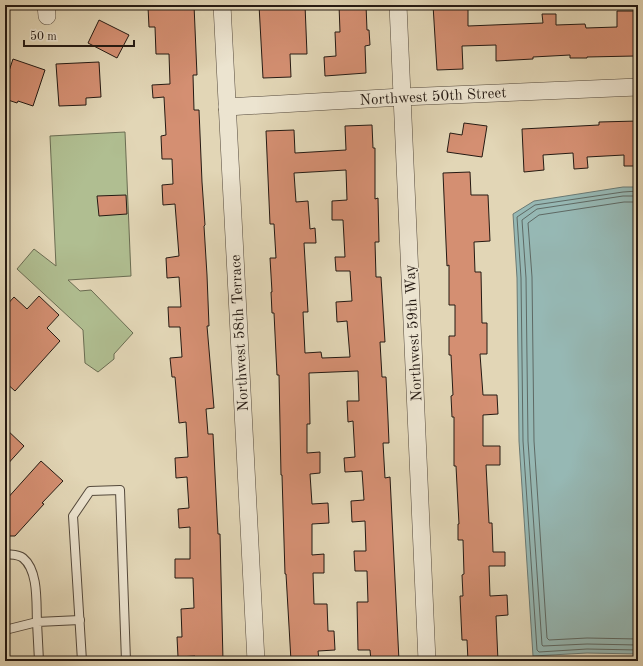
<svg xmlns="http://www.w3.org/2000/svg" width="643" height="666" font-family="'Old Standard TT',serif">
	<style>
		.green { fill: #b0be91; stroke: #6a6c52 }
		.water { fill: #96b8b4; stroke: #697974 }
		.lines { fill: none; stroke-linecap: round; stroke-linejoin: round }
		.shore { stroke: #5e6964; stroke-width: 1 }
		.building { fill: #d48f72; stroke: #251a13; fill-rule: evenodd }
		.service-casing { stroke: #54493c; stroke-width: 10 }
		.minor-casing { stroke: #54493c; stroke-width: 18 }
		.service { stroke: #ece4d0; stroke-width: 8 }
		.minor { stroke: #ece4d0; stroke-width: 17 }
		.labels { text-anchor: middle; stroke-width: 3; stroke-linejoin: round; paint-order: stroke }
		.street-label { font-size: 15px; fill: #251a13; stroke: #ece4d0 }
	</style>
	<rect width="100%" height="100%" fill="#e2d6b6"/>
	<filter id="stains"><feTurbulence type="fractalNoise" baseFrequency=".005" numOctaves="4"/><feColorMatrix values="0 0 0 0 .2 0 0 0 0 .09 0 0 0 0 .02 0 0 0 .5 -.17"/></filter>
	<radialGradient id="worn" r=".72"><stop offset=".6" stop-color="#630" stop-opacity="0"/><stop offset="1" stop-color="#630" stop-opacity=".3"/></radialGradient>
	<path class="green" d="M125,132L131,276L68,280L80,291L91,290L133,333L114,354V359L98,372L85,363L83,330L17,269L34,249L56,266L50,136Z"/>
	<path class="water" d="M623,187H638V654L587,653L533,656L519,441L517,278L513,214L534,201Z"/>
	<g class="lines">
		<g class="shore">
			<path d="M638,191L623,192L535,205L517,217L521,278L523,441L537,650L539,652L587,649L638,650"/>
			<path d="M638,196H623L537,209L522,220L526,278L528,441L542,645L543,646L587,644L638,645"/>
			<path d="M638,202H624L539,215L528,223L532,277L534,441L547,638L549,640L587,638L638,639"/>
		</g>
	</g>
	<g class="building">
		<path d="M165,5H194L197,75H193L194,110H199L202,182L205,225L204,226L207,275L209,326H207L214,408L206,409L208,434H213L218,534H220L223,661H195V656L178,657L177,637H182L181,609L194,608L193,578H175V559H190V527L179,528L178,509L189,508L187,477L176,478L175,458L188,457L186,422L179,423L175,377H172L170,358L182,357L180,327H169L168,307H181L179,277L167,278L166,258L179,256L175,204L163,205L162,185L173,184L172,159H162L161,136L166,135L164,97L153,98L152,85L170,84L169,54H156L155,27H149L148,7L165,6Z"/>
		<path d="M259,5H305L307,54H290L291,77L263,78Z"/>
		<path d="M339,5H366L367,30H369L370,45L365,46L366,73L325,76L324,57L336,56L335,32H340Z"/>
		<path d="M433,5H468V26L543,23L542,14H556V25L585,24L586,28L617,27V11H634L635,56L587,57V58H570V55L533,57V59L496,61V45L462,46L463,69L437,70Z"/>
		<path d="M99,20L129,35L117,58L88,43Z"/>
		<path d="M13,59L45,70L33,106L18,101L17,103L5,99V83Z"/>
		<path d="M99,62L101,97L86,98V105L59,106L56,64Z"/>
		<path d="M638,121V166H624V155L587,157L588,168L574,169L573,153L543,155L544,170L524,172L522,129L599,125V122Z"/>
		<path d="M464,123L487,126L482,157L447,152L450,133L462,135Z"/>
		<path d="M372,125L373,148H375V199L378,198L379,242H375L376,277H381L385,342H380L382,377H386L388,419L389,443H383L385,478L390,477L399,661H371L370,650H358L357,602H368L367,571H355L354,551H366L365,521L352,522L351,501L364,500L362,471L345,472L344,458L355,457L353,421L348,422L347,401H359L358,371L309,373L310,424H307V453L320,452V473L310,474L312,504L328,503L329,523L312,524V555L324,554V573H313L314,604H327L328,631H334L335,650L318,651L319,661H291L286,574H285L282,475H281L279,375H277L274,313H272L271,292H272L270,258H276L274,224H270L266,131L294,130L295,153L346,150L345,126ZM346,170L347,200L332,201V220H343L345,257H335L336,271H350L352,301L336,302L337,322L347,321L350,357L322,358L321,352L305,353L303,312H308L304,243H316L315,228L310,229L308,201L296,202L294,173Z"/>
		<path d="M470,172L471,195H488L490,241L474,242L475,272H481L482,323H487V354H480L483,395H497L498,414L483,415V446H500V465H486L489,523H492L493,552H505V566H489L490,596L507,595L508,615L496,616L498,661H468L467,640H462L460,596H463L462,575L464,574L463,540H458V524H459L456,466H454V417H452L451,396L453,395L451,355H449V336H455V305H449V265L447,266L443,173Z"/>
		<path d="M126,195L127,214L99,216L97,196Z"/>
		<path d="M39,296L59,315L47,328L60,341L15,391L5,382V307L14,297L27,309Z"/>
		<path d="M5,428L24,446L5,467Z"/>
		<path d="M41,461L63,481L42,503L44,504L15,536H5V501Z"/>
	</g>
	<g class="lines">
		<defs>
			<g id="service">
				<path d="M5,554C11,555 18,554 23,558C39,571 36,604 37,622L9,629H5"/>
				<path d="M39,661L37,622L80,620"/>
				<path d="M82,661L73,516L90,491L120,490L126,661"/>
			</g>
			<g id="minor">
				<path d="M46,5L47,16"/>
				<path d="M222,5L256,661"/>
				<path d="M398,5L427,661"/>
				<path d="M227,107L402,97L638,87"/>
			</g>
		</defs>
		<use href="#service" class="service-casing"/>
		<use href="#minor" class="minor-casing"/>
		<use href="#service" class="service"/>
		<use href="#minor" class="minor"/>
	</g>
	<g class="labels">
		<g class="street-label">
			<text transform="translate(433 96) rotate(-3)" y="5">Northwest 50th Street</text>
			<text transform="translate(239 333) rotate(-93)" y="5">Northwest 58th Terrace</text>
			<text transform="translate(413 333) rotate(-93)" y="5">Northwest 59th Way</text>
		</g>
	</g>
	<rect width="643" height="666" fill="none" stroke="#e2d6b6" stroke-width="20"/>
	<rect x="6" y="6" width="631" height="654" fill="none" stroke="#251a13" stroke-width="2"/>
	<rect x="10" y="10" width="623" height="646" fill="none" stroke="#251a13"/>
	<path d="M24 40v6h110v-6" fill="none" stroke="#251a13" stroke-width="2"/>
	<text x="30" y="40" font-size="12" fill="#251a13" stroke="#ece4d0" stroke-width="3" paint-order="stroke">50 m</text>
	<rect width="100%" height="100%" filter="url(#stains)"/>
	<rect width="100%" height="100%" fill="url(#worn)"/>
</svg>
